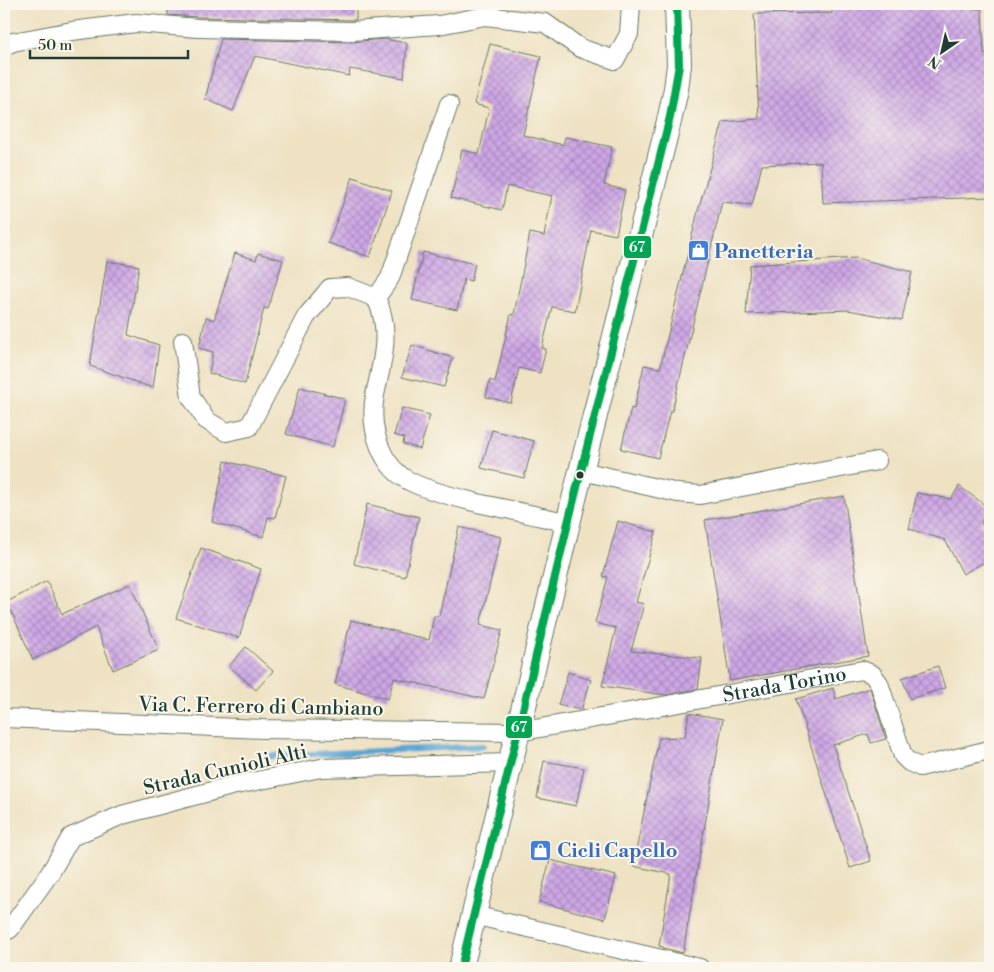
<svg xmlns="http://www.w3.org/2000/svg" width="994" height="972" font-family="'Libre Bodoni',serif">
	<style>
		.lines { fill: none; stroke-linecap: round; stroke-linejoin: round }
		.stream { stroke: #5ca6d4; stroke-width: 6 }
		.building { fill: url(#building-cross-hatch) }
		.street-casing { stroke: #677766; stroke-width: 20 }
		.secondary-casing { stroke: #677766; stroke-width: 26 }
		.street { stroke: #fff; stroke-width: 18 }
		.secondary { stroke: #fff; stroke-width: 24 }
		.bus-1-casing { stroke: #fbf7ec; stroke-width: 11 }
		.bus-1 { stroke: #00a651; stroke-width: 8 }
		.bus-dot { fill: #1f3d34; stroke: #fbf7ec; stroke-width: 2 }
		.labels { text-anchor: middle; stroke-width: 4; stroke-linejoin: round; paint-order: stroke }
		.shop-label { font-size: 20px; font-weight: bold; fill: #366cbe; stroke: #fbf7ec; text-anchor: start }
		.street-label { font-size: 20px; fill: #1f3d34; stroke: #fbf7ec }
		.line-badge { stroke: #fbf7ec; stroke-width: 2 }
		.badge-label { font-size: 14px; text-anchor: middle; font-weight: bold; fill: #fff }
	</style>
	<defs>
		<pattern id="building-cross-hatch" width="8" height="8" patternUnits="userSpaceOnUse" patternTransform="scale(1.25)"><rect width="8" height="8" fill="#cea7e6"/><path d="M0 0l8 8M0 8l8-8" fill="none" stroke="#a789bb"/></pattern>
	</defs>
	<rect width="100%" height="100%" fill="#fbf7ec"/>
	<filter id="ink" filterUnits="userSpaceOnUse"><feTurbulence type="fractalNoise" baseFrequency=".02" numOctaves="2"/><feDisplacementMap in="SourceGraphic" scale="10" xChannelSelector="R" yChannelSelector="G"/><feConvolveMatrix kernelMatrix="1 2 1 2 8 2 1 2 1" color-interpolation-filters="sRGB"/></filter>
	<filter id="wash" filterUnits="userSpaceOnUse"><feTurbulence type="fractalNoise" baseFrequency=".0096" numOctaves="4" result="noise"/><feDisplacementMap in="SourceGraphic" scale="20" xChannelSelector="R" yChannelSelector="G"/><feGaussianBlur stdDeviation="1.12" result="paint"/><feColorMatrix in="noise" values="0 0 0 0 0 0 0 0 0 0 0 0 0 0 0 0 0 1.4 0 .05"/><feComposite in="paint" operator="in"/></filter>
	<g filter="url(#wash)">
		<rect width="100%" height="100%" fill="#eee2c3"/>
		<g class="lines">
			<path class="stream" d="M271,756L483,746"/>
		</g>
		<g id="blocks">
			<g class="building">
				<path d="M168,4H356V20L199,17L168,15Z"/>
				<path d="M832,4H962V9H982L984,53H989L990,197L823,203L821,162L762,165L752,205L722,202L672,411H670L658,458L621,449L631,408L634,409L644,365L660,368L698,211L723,122L759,119L754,14L832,13Z"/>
				<path d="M221,39L352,42L384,39L407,43L404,78L350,69L349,76L255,56L233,111L205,99Z"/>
				<path d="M490,44L541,56L523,135L563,145L565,137L612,147L604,185L625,190L616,235L591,230L575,311L552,307L542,348L546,349L540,373L519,368L511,403L486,397L490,380L495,382L511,314L514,315L530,233L544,236L552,196L507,186L502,210L451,198L462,150L479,154L489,108L474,104Z"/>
				<path d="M353,177L392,191L370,257L328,243Z"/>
				<path d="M423,252L475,264L471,281L464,279L457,310L412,300Z"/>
				<path d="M235,253L256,260L258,253L283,260L268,309L264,308L245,384L209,373L213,352L199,348L206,317L214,320Z"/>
				<path d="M856,258L912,272L902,320L848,310L746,314L750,265Z"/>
				<path d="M107,261L139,266L128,335L159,345L153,388L90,366Z"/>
				<path d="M412,345L453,358L444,387L402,377Z"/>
				<path d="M300,387L345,399L333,447L286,434Z"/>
				<path d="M402,408L430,415L420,449L403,444L404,438L394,435Z"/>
				<path d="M492,430L534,441L524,478L481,468Z"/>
				<path d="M225,461L286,476L275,518L268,517L263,537L212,522Z"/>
				<path d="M959,486L989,508L981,522L990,545V559L963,574L945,540L909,529L917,493L951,499Z"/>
				<path d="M844,496L868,656L730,681L705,520Z"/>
				<path d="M367,504L419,517L405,577L354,564Z"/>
				<path d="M618,521L656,532L636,602L644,604L631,651L702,658L698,689L665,695L602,686L616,628L595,623L608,577L603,576Z"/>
				<path d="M459,527L501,537L480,625L502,630L484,699L394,678L388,699L335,684L351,620L429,640L434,616H439Z"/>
				<path d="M201,548L261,569L239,638L176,618Z"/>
				<path d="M47,581L62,614L130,584L159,650L113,670L96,627L33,660L7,602Z"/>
				<path d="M246,647L273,671L256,690L229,666Z"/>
				<path d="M938,666L945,688L910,699L902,678Z"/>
				<path d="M568,672L591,680L581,710L558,705Z"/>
				<path d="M833,688L836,699L870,688L886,739L871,743L868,734L833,745L871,861L850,868L796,699Z"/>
				<path d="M689,713L723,719L683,953L663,948V947L659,946L671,874L633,866L659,738L685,737Z"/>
				<path d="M544,761L584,768L576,806L537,798Z"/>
				<path d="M550,860L616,876L605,919L539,902Z"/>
			</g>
		</g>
	</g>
	<g filter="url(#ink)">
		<use href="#blocks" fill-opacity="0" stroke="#677766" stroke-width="1"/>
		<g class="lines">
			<defs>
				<g id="street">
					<path d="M4,46L13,42L72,31L136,23L198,28L352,31L439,25L485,16L545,23L580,48L615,60L629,34L631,4"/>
					<path d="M376,298L390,278L449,104"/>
					<path d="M183,341L191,397L206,420L226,432L249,427L306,317L330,288L348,287L376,298C392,330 382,362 375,395C369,428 380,468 413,483C435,493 459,498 482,504C511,510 540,516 568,523"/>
					<path d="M582,471L678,493L700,495L877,461"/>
					<path id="s1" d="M4,718L263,729L518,732L862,670L872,674L879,683L903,756L909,762L920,767L989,750"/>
					<path d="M473,915L700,968"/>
					<path d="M4,932L10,929L50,873L71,837L122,815L231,786L321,768L510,763"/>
				</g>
				<path id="secondary" d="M461,968L568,523L670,117L676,89L679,65L677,4"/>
			</defs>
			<use href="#street" class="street-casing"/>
			<use href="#secondary" class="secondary-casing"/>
			<use href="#street" class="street"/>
			<use href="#secondary" class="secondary"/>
			<defs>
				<path id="bus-1" d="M461,968L568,523L670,117L679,65L677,4"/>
			</defs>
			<use href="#bus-1" class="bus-1-casing"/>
			<use href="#bus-1" class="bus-1"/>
		</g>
	</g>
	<defs>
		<symbol id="shop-square" viewBox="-11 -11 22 22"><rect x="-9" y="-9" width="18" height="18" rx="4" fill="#3f7fe0" stroke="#fbf7ec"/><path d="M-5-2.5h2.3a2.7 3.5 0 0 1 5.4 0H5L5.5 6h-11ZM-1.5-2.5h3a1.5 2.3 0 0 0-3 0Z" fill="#fff"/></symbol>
	</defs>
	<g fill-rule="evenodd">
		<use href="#shop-square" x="686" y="238" width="25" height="25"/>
		<use href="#shop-square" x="528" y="838" width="25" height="25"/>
	</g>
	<circle class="bus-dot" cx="580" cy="475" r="4.5"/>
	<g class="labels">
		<g class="shop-label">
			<text x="714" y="258">Panetteria</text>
			<text x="557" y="857">Cicli Capello</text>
		</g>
		<g class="street-label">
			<text dy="7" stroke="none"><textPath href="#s1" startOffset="785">Strada Torino</textPath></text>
			<text transform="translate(261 706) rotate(1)" y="7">Via C. Ferrero di Cambiano</text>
			<text transform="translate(225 769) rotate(-13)" y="7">Strada Cunioli Alti</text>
		</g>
	</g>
	<g class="line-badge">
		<rect x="623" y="235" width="29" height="24" rx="5" fill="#00a651"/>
		<rect x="505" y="715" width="28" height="24" rx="5" fill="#00a651"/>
	</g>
	<g class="badge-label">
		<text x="637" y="252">67</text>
		<text x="519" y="732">67</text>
	</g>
	<rect width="994" height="972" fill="none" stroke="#fbf7ec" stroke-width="20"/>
	<g transform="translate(942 52) rotate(214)" stroke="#fbf7ec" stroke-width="4" paint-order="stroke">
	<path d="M0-4L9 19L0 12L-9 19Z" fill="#1f3d34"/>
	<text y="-8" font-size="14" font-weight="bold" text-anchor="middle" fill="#1f3d34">N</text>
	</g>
	<path d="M30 50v8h158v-8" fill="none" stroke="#1f3d34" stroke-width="2.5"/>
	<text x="38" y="50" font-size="15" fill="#1f3d34" stroke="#fbf7ec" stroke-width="4" paint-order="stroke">50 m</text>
</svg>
